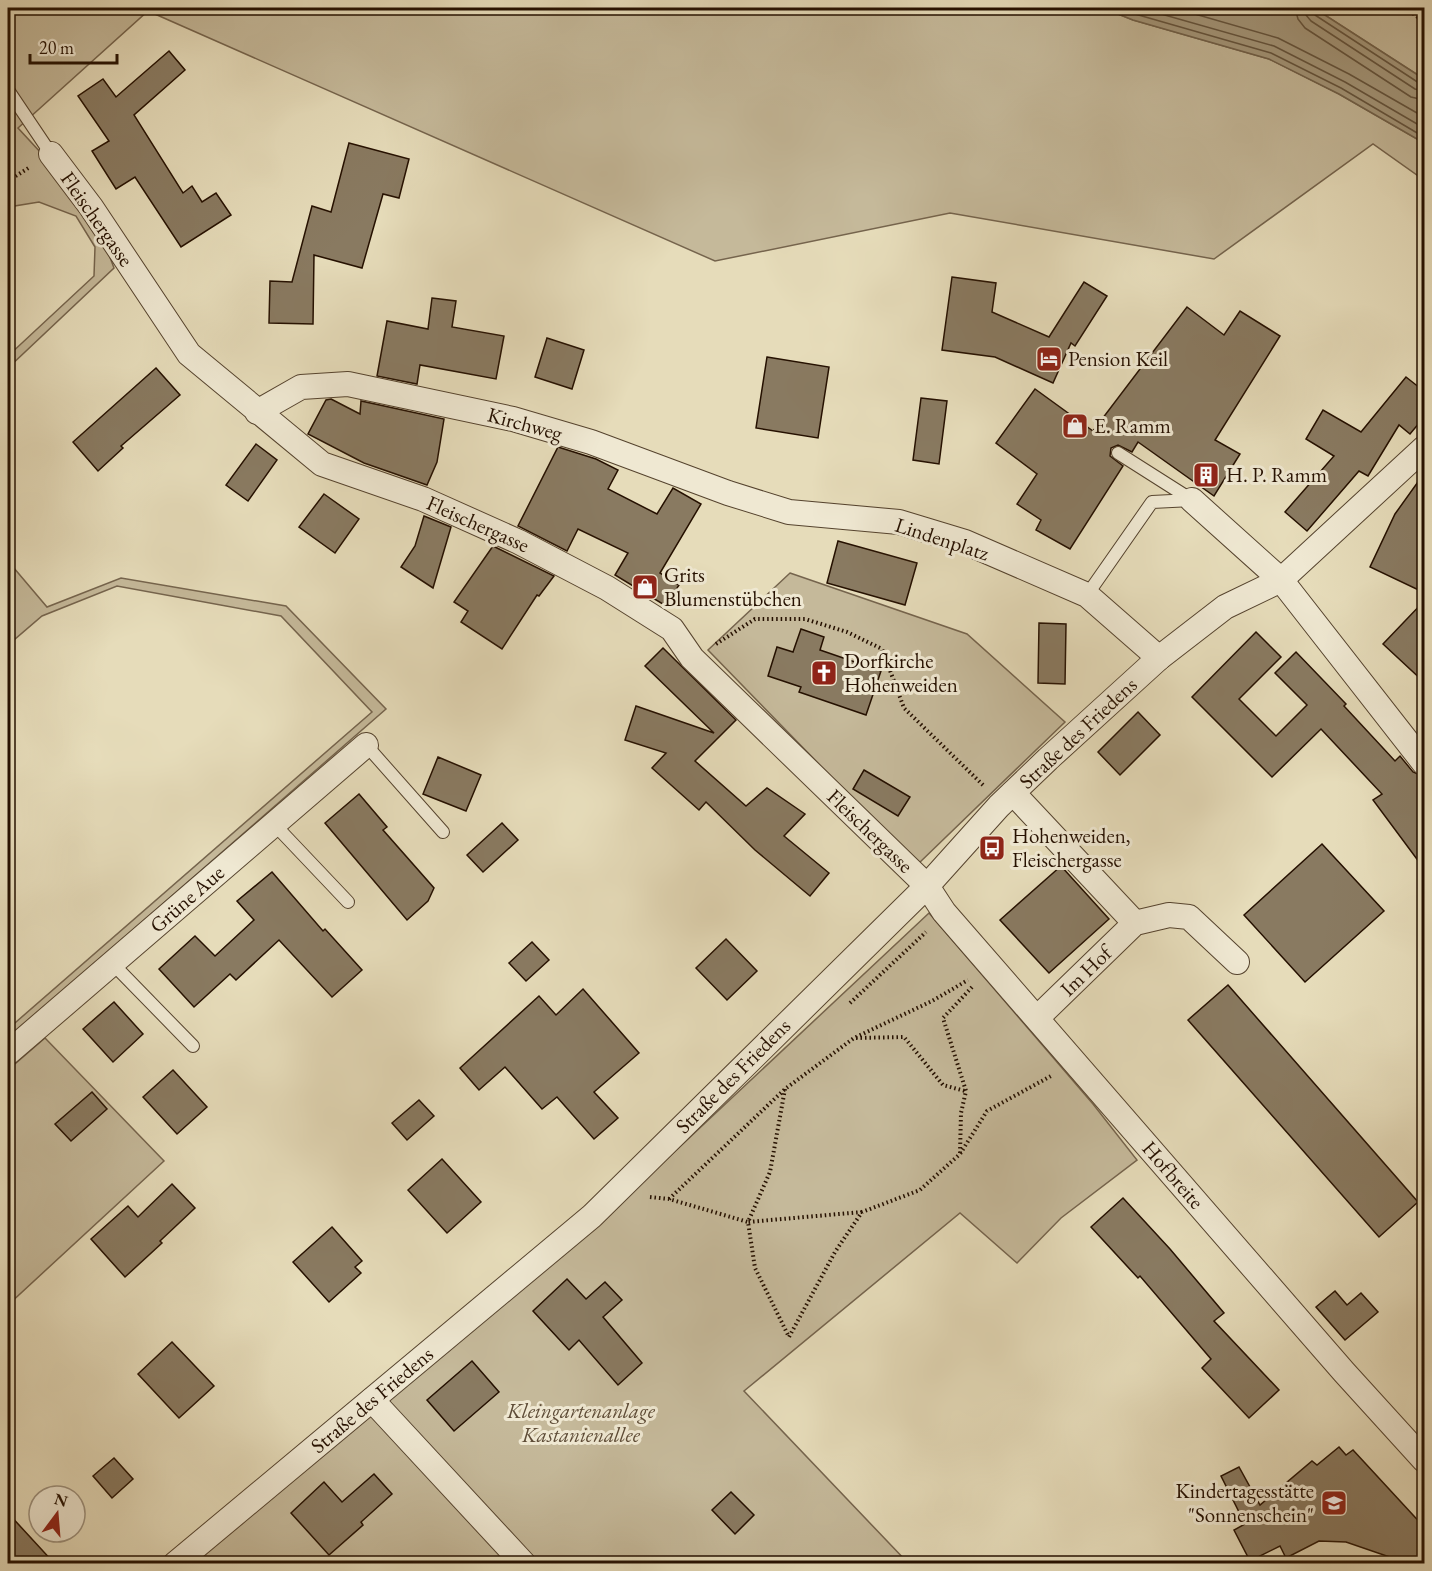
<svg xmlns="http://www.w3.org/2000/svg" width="1432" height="1571" font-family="'EB Garamond',serif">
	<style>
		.green { fill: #c5b99a; stroke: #75644d; stroke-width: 1.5 }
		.water { fill: #a4977b; stroke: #71614a; stroke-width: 1.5 }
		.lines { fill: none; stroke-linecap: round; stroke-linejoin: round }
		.shore { stroke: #64543e; stroke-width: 1.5 }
		.building { fill: #897a61; stroke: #251000; stroke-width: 1.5 }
		.service-casing { stroke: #55432e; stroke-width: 14 }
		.minor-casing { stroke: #55432e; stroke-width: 26 }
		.path { stroke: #251000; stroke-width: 4; stroke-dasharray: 1.5 3; stroke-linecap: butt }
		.service { stroke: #efe8d2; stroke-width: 12 }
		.minor { stroke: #efe8d2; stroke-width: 24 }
		.labels { text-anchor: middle; stroke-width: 6; stroke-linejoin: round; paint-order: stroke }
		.street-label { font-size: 21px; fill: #251000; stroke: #efe8d2 }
		.poi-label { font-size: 21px; fill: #251000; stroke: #efe8d2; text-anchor: start }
		.park-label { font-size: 21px; font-style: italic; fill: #5d4b36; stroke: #efe8d2 }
	</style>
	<rect width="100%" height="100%" fill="#e6dcba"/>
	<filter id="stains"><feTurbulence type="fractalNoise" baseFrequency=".00333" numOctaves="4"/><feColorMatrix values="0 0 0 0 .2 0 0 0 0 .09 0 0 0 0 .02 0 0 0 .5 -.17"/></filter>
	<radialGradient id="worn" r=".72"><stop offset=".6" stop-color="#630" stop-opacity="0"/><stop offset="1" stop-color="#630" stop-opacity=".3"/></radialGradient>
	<g class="green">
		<path d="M8,8H1103L1133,20L1269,59L1339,94L1424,143V180L1373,144L1214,259L950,213L715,261L148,11L18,128L91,207L114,268L8,368V356L94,276L95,247L76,216L39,202L8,207Z"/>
		<path d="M1314,8H1424V79Z"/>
		<path d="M8,561L47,607L121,578L286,606L386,709L8,1039V1029L372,712L281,616L117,586L42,616L8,645Z"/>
		<path d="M790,573L967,634L1065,722L917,865L708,650Z"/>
		<path d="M929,913L1093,1104L1137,1160L1061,1218L1017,1263L960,1213L744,1391L908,1563L190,1564L591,1230Z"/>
		<path d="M45,1038L164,1161L8,1305V1070Z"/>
	</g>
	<path class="water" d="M1103,8H1314L1424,79V143L1339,94L1269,59L1133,20Z"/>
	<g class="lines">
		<g class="shore">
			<path d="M1119,8L1135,14L1271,53L1341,88L1424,137"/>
			<path d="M1140,8L1274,46L1345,82L1424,128"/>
			<path d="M1174,8L1278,38L1349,74L1424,117"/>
			<path d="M1295,8L1298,19L1305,28L1411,97L1424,100"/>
			<path d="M1304,8L1306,15L1311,21L1415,89L1424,91"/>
			<path d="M1312,8L1315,15L1419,83L1424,84"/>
		</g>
	</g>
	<g class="building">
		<path d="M169,51L185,70L134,115L183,193L192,186L202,202L216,193L231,215L181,247L135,177L116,189L92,151L109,141L78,96L103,79L116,97Z"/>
		<path d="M349,143L409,159L399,198L383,194L362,268L314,255L313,324L269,323L270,281L292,282L312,206L331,212Z"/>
		<path d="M952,277L996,283L992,312L1049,337L1084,282L1107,296L1075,346L1071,343L1053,383L995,357L942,350Z"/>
		<path d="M432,298L456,301L452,327L504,336L496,379L420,365L417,384L377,376L387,321L428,329Z"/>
		<path d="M1187,307L1224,335L1240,311L1280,336L1215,440L1240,454L1214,496L1138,442L1132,452L1118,445L1111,448L1110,456L1123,466L1070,549L1036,530L1041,520L1017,504L1037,474L996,443L1035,389L1093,431Z"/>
		<path d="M547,338L584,350L572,389L535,377Z"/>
		<path d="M767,357L829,367L818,438L756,428Z"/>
		<path d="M156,368L180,395L121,446L123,448L98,471L73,442Z"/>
		<path d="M1406,377L1425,392V416L1410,434L1399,425L1368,476L1359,471L1307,531L1285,512L1334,456L1306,439L1323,410L1361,432Z"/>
		<path d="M921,398L947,401L939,464L913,460Z"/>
		<path d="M331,399L360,414L361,401L444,419L437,462L427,485L364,463L308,434L326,400Z"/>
		<path d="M256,444L277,460L248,501L226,485Z"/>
		<path d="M558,447L596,459L618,470L608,489L657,514L673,488L701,504L660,573L679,585L666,606L615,575L628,553L578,529L567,551L518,526Z"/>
		<path d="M1425,472V593L1370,567L1395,514Z"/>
		<path d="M324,494L359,519L335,553L299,527Z"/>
		<path d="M424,516L451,527L433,588L401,567L415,546Z"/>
		<path d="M838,541L917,563L905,605L827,583Z"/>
		<path d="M493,546L554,576L539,596L537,595L502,649L461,622L468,611L454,602Z"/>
		<path d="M1425,600V683L1383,644Z"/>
		<path d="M1039,623L1066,624L1065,684L1038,683Z"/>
		<path d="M801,629L824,637L820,650L881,671L866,715L799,692L801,687L768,676L777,647L793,652Z"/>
		<path d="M1256,632L1281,657L1239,699L1276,736L1307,705L1275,673L1296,652L1346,704L1344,706L1395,761L1400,756L1413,772L1425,777V870L1373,800L1382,794L1321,729L1272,777L1192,697Z"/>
		<path d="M663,648L736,720L695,761L746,806L767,788L805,814L784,836L829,873L810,896L755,850L706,802L699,810L652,768L666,753L625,740L636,706L714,733L645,666Z"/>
		<path d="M1138,712L1160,735L1120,775L1098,752Z"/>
		<path d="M438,757L481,775L466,811L423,794Z"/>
		<path d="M864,770L910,797L898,816L853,789Z"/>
		<path d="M359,794L387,827L383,830L434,888L428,901L407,920L325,823Z"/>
		<path d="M502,823L518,840L483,872L467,855Z"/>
		<path d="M1322,844L1384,911L1305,982L1244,915Z"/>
		<path d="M1061,866L1109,919L1049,973L1000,920Z"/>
		<path d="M272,872L323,931L325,929L362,970L332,997L279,940L236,980L230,974L194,1007L159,969L195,936L215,956L254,920L237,901Z"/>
		<path d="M726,939L757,971L727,1000L696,968Z"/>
		<path d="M532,942L549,960L526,981L509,963Z"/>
		<path d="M1228,985L1418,1202L1379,1237L1188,1020Z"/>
		<path d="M583,989L639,1053L594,1092L618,1118L594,1139L557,1097L542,1109L505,1067L479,1090L460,1068L539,996L556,1015Z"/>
		<path d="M114,1002L143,1034L113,1062L83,1029Z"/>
		<path d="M173,1070L207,1107L177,1134L143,1097Z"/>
		<path d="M92,1092L107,1109L71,1141L55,1124Z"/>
		<path d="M419,1100L434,1116L407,1140L392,1123Z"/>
		<path d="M442,1159L481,1202L447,1233L408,1190Z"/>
		<path d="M172,1184L195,1208L160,1241L162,1243L125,1277L91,1239L128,1206L138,1217Z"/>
		<path d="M1123,1198L1170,1249L1224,1313L1214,1321L1279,1390L1249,1418L1202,1368L1211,1359L1140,1276L1138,1278L1091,1227Z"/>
		<path d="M332,1227L362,1261L355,1267L361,1273L329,1302L293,1262Z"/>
		<path d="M567,1279L586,1299L605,1282L622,1300L603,1317L642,1363L618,1385L579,1340L569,1350L533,1311Z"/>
		<path d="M1335,1291L1347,1305L1361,1293L1378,1312L1345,1340L1316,1307Z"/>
		<path d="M172,1342L214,1386L179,1418L138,1374Z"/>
		<path d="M472,1361L499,1392L454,1431L427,1400Z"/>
		<path d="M1339,1447L1346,1455L1353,1450L1425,1528V1563H1407L1346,1542L1319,1541L1286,1558L1280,1546L1250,1561L1234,1530L1245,1524L1221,1476L1239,1467L1260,1505L1312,1461L1317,1465Z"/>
		<path d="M114,1458L133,1479L112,1498L93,1476Z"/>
		<path d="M374,1474L392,1494L361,1522L363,1525L329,1555L291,1513L324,1482L342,1502Z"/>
		<path d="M731,1492L754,1515L735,1534L712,1510Z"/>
		<path d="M8,1513L54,1563H8Z"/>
	</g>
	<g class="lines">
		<defs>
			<g id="service">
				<path d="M8,90L51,154"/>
				<path d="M1118,453L1192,500"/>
				<path d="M1087,595L1152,502L1192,500"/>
				<path d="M366,745L443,832"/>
				<path d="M274,824L348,902"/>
				<path d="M112,963L193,1046"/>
			</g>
			<g id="minor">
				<path d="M51,154L91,207L189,354L322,464L423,499L519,542L607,588L672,629L692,658L927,886L944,912L1344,1372L1424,1460"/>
				<path d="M257,412L301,387L348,384L513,419L591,442L728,493L789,512L899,522L965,542L1087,595L1159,658"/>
				<path d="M1192,500L1281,580L1424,763"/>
				<path d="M1013,793L1135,923"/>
				<path d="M1037,1018L1135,923L1169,915L1189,917L1237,962"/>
				<path d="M8,1053L366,745"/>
				<path d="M372,1400L524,1564"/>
				<path d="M175,1564L592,1216L927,886L999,806L1048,759L1159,658L1225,607L1281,580L1424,448"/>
			</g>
		</defs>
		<use href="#service" class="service-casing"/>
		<use href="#minor" class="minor-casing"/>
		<g class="path">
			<path d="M1406,8L1424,22"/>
			<path d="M8,181L30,167"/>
			<path d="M716,644L755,619H805L847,632L882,649L904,708L984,786"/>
			<path d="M850,1003L926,932"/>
			<path d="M856,1038L904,1037L943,1085L965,1091"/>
			<path d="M785,1089L770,1172L748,1222L862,1212"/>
			<path d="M960,1153L961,1113L966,1091L943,1018L974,985"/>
			<path d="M650,1197L669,1199L748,1222L755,1268L789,1337L835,1252L862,1212L920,1190L960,1154L987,1111L1051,1076"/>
			<path d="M669,1199L785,1089L854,1038L932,1001L968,980"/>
		</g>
		<use href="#service" class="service"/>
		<use href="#minor" class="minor"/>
	</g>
	<defs>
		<symbol id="hotel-square" viewBox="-11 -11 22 22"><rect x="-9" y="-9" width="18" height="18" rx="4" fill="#8f2418" stroke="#efe8d2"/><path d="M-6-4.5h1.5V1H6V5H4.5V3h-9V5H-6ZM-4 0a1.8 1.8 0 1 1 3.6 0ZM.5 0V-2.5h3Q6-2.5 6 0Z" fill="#fff"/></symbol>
		<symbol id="shop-square" viewBox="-11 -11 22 22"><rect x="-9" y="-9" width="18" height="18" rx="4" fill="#8f2418" stroke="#efe8d2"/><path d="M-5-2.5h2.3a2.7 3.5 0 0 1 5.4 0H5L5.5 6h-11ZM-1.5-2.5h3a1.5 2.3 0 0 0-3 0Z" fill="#fff"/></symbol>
		<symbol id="building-square" viewBox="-11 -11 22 22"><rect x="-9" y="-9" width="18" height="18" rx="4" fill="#8f2418" stroke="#efe8d2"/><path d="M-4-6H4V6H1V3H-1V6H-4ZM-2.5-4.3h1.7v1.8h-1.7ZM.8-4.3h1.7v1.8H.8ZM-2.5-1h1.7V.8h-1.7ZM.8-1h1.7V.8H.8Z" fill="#fff"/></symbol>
		<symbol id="church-square" viewBox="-11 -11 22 22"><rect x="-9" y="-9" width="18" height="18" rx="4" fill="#8f2418" stroke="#efe8d2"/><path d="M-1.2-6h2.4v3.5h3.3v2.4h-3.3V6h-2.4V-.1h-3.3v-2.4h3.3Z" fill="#fff"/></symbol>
		<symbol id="bus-square" viewBox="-11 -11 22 22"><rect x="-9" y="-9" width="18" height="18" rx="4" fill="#8f2418" stroke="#efe8d2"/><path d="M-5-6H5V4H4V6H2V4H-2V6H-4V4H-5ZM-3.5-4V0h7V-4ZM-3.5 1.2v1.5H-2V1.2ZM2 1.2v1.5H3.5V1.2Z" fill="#fff"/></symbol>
		<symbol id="school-square" viewBox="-11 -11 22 22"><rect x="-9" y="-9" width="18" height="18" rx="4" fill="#8f2418" stroke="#efe8d2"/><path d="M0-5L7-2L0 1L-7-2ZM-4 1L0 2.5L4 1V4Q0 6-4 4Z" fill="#fff"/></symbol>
	</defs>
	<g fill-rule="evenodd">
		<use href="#hotel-square" x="1034" y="344" width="30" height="30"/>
		<use href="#shop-square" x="1060" y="411" width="30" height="30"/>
		<use href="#building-square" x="1191" y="460" width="30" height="30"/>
		<use href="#shop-square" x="630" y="572" width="30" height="30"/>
		<use href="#church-square" x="809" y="658" width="30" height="30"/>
		<use href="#bus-square" x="977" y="833" width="30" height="30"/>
		<use href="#school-square" x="1319" y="1488" width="30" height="30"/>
	</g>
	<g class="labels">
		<g class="street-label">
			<text transform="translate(97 219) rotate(55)" y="7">Fleischergasse</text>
			<text transform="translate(525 424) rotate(15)" y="7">Kirchweg</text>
			<text transform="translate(478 524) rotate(24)" y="7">Fleischergasse</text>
			<text transform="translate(942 539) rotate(18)" y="7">Lindenplatz</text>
			<text transform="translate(1078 733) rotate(-43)" y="7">Straße des Friedens</text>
			<text transform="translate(870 831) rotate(44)" y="7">Fleischergasse</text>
			<text transform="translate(187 899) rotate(-41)" y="7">Grüne Aue</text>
			<text transform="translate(1086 971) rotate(-44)" y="7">Im Hof</text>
			<text transform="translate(733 1076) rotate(-45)" y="7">Straße des Friedens</text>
			<text transform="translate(1173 1175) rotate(49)" y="7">Hofbreite</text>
			<text transform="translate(372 1400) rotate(-40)" y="7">Straße des Friedens</text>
		</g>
		<g class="poi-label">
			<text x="1068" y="366">Pension Keil</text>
			<text x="1094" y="433">E. Ramm</text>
			<text x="1226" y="482">H. P. Ramm</text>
			<text x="664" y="582">Grits<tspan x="664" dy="24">Blumenstübchen</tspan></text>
			<text x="844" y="668">Dorfkirche<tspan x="844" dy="24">Hohenweiden</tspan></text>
			<text x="1012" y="843">Hohenweiden,<tspan x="1012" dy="24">Fleischergasse</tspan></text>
			<text x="1314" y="1498" text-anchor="end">Kindertagesstätte<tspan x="1314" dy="24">"Sonnenschein"</tspan></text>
		</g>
		<g class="park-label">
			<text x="581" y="1418">Kleingartenanlage<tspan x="581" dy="24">Kastanienallee</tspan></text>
		</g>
	</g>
	<rect width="1432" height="1571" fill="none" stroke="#e6dcba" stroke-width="30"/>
	<rect x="9" y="9" width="1414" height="1553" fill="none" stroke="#251000" stroke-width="3"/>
	<rect x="15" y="15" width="1402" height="1541" fill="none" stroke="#251000" stroke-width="1.5"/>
	<g transform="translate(57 1514) rotate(16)"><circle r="28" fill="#efe8d2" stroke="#9e927e" stroke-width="1.5"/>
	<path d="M0-4.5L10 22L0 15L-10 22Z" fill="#8f2418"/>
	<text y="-9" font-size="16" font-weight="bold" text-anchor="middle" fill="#251000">N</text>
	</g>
	<path d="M30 54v9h87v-9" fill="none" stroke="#251000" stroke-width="3"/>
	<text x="39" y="54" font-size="18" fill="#251000" stroke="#efe8d2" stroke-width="4.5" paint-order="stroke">20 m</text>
	<rect width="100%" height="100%" filter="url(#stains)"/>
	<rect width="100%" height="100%" fill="url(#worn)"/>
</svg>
